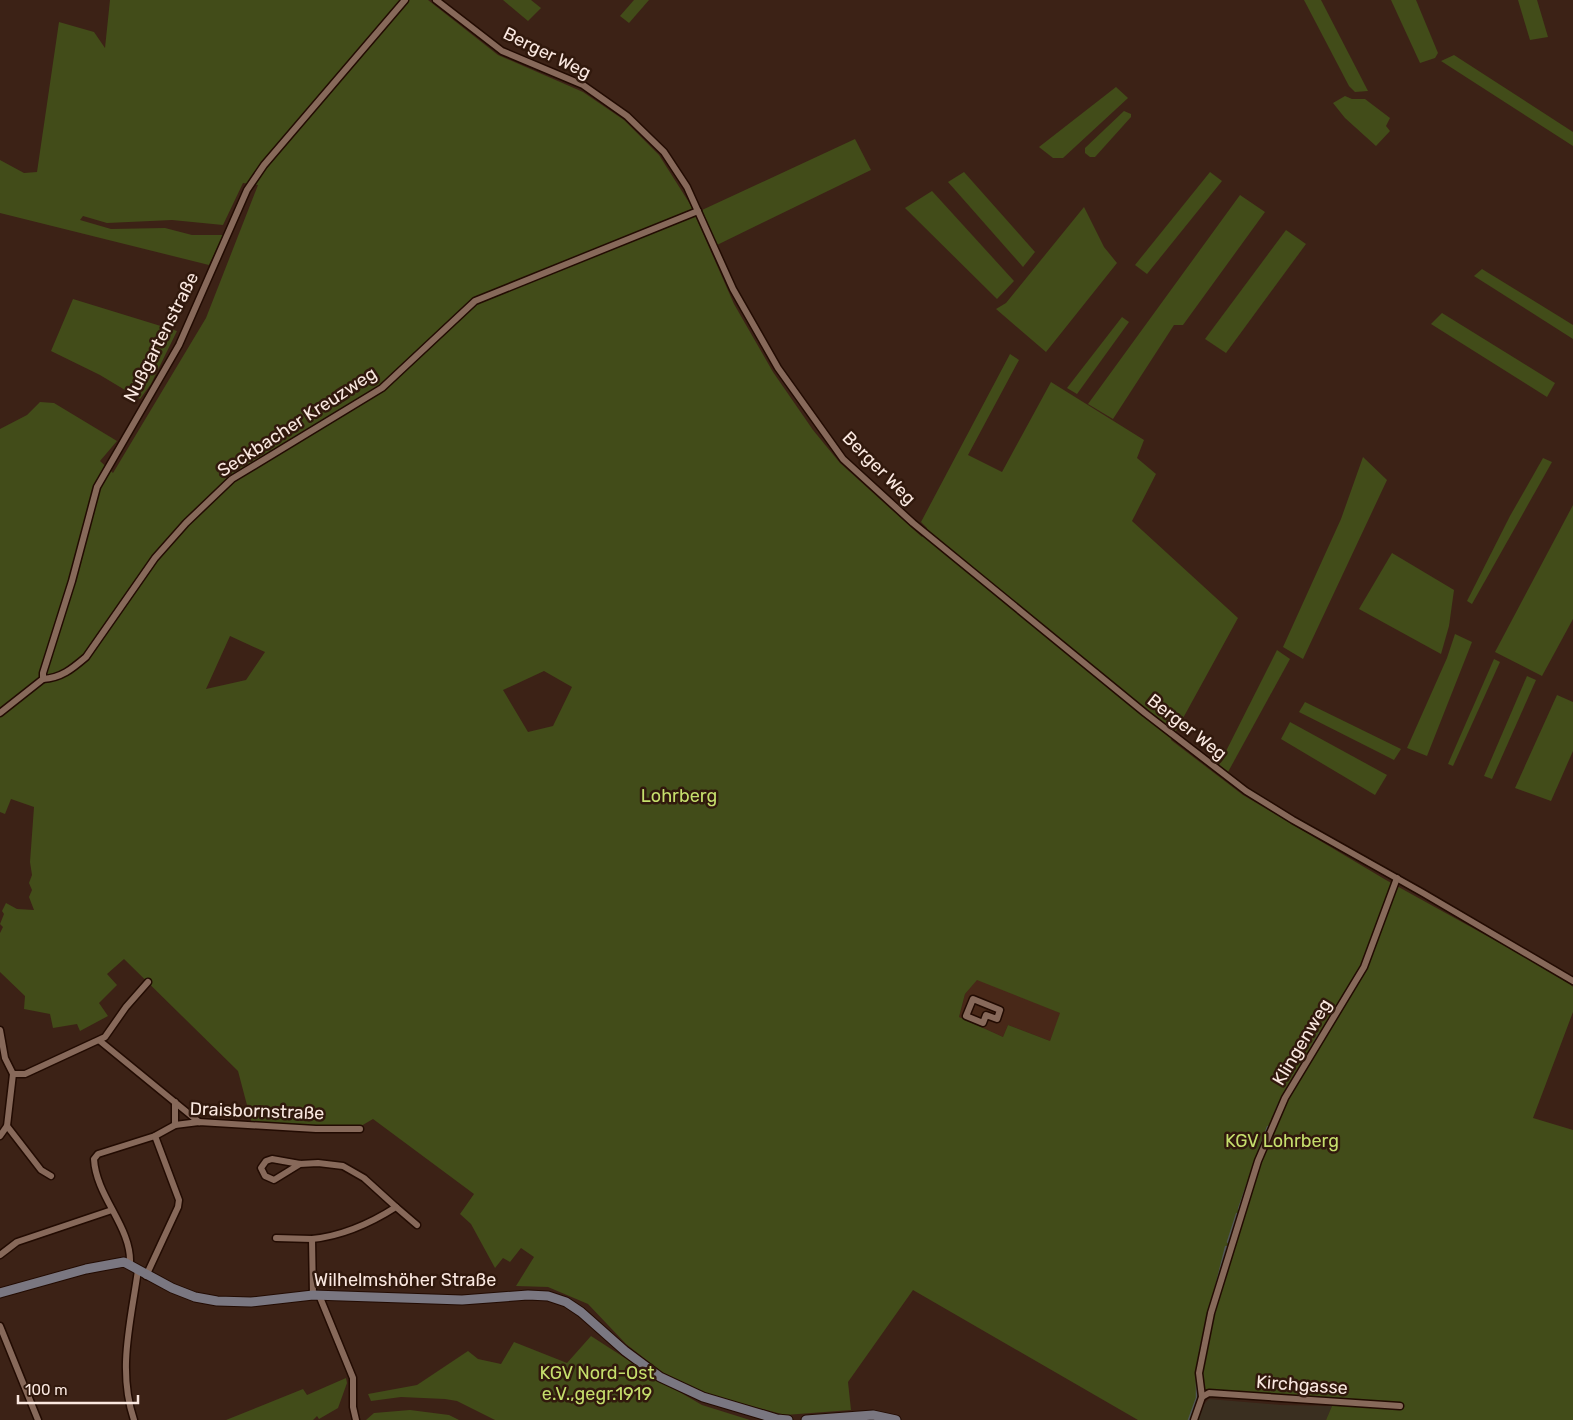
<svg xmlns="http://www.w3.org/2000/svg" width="1573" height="1420" font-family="Rubik,sans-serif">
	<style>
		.built { fill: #482818 }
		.education { fill: #3a2f20 }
		.green { fill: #424c19; fill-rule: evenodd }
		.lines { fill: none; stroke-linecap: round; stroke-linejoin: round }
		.stream { stroke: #515656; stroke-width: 2.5 }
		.street-casing { stroke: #220b02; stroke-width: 9 }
		.secondary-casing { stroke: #220b02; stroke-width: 11 }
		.street { stroke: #87695a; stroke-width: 6 }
		.secondary { stroke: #7a7781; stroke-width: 9 }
		.labels { text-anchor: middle; stroke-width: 5; stroke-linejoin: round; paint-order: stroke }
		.street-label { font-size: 18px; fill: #fae8e0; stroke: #31190d }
		.park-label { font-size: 18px; fill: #c5de6c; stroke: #31190d }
	</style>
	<rect width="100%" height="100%" fill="#3c2216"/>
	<path class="built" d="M977,979L1061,1013L1050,1041L1008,1025L1003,1037L959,1017L965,994Z"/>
	<path class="education" d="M1209,1399L1281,1405L1332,1406L1326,1420H1198L1203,1405Z"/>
	<g class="green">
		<path d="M110,0H428L498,55L583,92L624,120L659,155L690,204L734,304L773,372L813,430L840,463L922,537L927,528L921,522L1010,354L1019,360L968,455L1002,472L1051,382L1144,440L1137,458L1156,474L1132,521L1238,618L1171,740L1243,795L1386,880L1565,979L1573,987V1012L1533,1118L1573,1130V1420H1326L1332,1406L1329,1398L1203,1389L1189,1420H1138L913,1290L848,1382L851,1410L785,1415L703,1393L662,1372L626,1344L588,1304L548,1287L516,1286L534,1257L521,1248L510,1262L503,1258L495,1268L471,1224L460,1214L474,1194L373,1119L361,1126L252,1124L238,1071L124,959L107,974L117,985L99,1003L108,1016L80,1031L77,1024L53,1028L50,1014L24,1009L25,996L0,972V933L3,927L0,924L4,914L2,911L6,903L17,909L34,910L29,897L32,890L29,883L32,875L30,862L34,807L11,799L5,814L0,812V429L27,415L40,402L54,403L117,441L100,461L113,473L206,318L258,185L243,183L223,225L172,220L107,223L83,216L80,220L111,229L165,228L192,235H223L209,265L0,213V160L24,173L37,172L59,22L94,32L105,48ZM230,636L265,652L246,680L206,689ZM544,671L572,687L553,726L528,732L503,690ZM977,980L1060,1013L1050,1041L1008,1025L1003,1037L959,1017L965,994Z"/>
		<path d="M503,0H531L541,8L528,21Z"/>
		<path d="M634,0H649L629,23L620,16Z"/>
		<path d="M1304,0H1321L1368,91L1355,92L1349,86Z"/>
		<path d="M1391,0H1416L1438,53L1435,58L1420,63Z"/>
		<path d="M1518,0H1537L1548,37L1530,40Z"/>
		<path d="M1454,55L1573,132V146L1441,61Z"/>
		<path d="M1116,87L1128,98L1063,158H1053L1039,147Z"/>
		<path d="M1345,96L1352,99H1365L1390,118L1386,126L1390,131L1376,146L1345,118L1333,103Z"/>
		<path d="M1124,111L1131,114V117L1095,157H1090L1085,153V148Z"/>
		<path d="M855,139L871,170L717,245L702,210Z"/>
		<path d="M964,172L1035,252L1023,267L948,182Z"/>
		<path d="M1210,172L1222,181L1147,274L1135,265Z"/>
		<path d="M932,191L1014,281L997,299L905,208Z"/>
		<path d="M1240,195L1265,212L1183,325H1174L1113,419L1088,404Z"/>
		<path d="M1084,207L1104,247L1117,263L1046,352L996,309L1006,303Z"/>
		<path d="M1286,230L1306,244L1226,353L1205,339Z"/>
		<path d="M1482,269L1573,325V339L1474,276Z"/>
		<path d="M73,299L177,331L151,384L140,399L100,375L51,351Z"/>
		<path d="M1442,313L1555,383L1547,397L1431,324Z"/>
		<path d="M1122,317L1129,322L1077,394L1067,388Z"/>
		<path d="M1363,457L1387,480L1303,659L1283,647L1341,519Z"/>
		<path d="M1543,458L1552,462L1472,604L1467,601L1510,516Z"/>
		<path d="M1573,505V619L1542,676L1495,652Z"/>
		<path d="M1392,553L1454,590L1449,626L1441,654L1359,609Z"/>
		<path d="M1455,634L1472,642L1427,756L1407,748L1447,658Z"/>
		<path d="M1277,650L1290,659L1228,772L1219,765Z"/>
		<path d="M1494,659L1500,662L1453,766L1448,764Z"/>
		<path d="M1527,676L1536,680L1492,779L1484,776Z"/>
		<path d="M1557,695L1573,702V751L1551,801L1515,788Z"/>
		<path d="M1305,702L1401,749L1394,760L1299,712Z"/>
		<path d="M1290,722L1387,775L1375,795L1281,739Z"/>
		<path d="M591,1336L659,1380L702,1405L750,1420H495L457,1401L445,1399L401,1397L371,1401L368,1394L417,1385L468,1351L478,1359L501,1364L514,1342L567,1363Z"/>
		<path d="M346,1378L347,1383L338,1408L319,1419L317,1416L313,1420H226L303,1389L307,1395Z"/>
		<path d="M410,1410L449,1415L459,1420H366L374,1413Z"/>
	</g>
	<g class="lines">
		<g class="stream">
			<path d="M1312,1047L1320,1033"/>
			<path d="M1274,1116L1279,1104"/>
			<path d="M1259,1151L1268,1127"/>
			<path d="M1239,1209L1248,1183"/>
			<path d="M1228,1242L1237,1214"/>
			<path d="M1200,1351L1226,1247"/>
			<path d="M1189,1420L1197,1398V1376"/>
		</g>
		<defs>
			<g id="street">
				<path d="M436,0L502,51L583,85L627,116L664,152L687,187L733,289L778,368L843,459L913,523L1145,713L1246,791L1293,820L1423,893L1573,981"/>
				<path d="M43,679C61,678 72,669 86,657L155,558L186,523L232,479L382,388L475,301L698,211"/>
				<path d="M0,713L43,679V673L72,581L97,487L179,345L247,190L264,165L405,0"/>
				<path d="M973,999L1000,1010L997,1019L986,1015L983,1023L966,1016Z"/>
				<path d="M0,1030L5,1058L13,1074L7,1126L0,1136"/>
				<path d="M100,1041L199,1122"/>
				<path d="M13,1074H25L105,1037L126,1007L148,982"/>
				<path d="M175,1102V1125"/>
				<path d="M7,1126L41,1170L51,1176"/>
				<path d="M300,1164L274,1180L265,1176L261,1168L266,1161L272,1159L300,1164L318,1163L343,1166L364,1178L396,1207"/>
				<path d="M276,1238L312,1239"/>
				<path d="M0,1255L17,1242L112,1210"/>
				<path d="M130,1264C132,1227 96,1197 94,1159L98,1154L155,1136L175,1125L199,1122L316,1129H360"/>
				<path d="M146,1276L178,1207L179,1200L155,1136"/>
				<path d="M313,1295L312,1239C342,1236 371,1223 396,1207L417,1225"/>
				<path d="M319,1295L353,1378V1407L356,1420"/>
				<path d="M0,1326L38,1420"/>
				<path d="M1202,1397L1209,1393L1400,1406"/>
				<path d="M134,1420C117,1370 131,1321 138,1270"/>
				<path d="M1194,1420L1202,1397L1199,1373L1211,1313L1258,1161L1285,1098L1364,967L1397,878"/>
			</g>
			<g id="secondary">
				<path d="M0,1293L86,1269L124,1262L172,1288L195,1297L217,1301L251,1302L313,1295L462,1300L528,1295L548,1296L566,1302L581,1312L625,1351L660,1377L703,1397L777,1419L788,1420"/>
				<path d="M806,1420L873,1415L896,1420"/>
			</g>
		</defs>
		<use href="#street" class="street-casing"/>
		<use href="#secondary" class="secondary-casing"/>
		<use href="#street" class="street"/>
		<use href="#secondary" class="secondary"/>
	</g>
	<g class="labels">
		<g class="street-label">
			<text transform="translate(547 53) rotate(26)" y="6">Berger Weg</text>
			<text transform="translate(161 337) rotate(-63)" y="6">Nußgartenstraße</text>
			<text transform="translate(297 422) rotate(-33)" y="6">Seckbacher Kreuzweg</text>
			<text transform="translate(879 468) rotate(45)" y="6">Berger Weg</text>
			<text transform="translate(1187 727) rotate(38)" y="6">Berger Weg</text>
			<text transform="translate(1302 1042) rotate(-59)" y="6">Klingenweg</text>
			<text transform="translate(257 1111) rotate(2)" y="6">Draisbornstraße</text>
			<text x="405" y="1286">Wilhelmshöher Straße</text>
			<text transform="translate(1302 1385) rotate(4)" y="6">Kirchgasse</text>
		</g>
		<g class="park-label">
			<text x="679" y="802">Lohrberg</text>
			<text x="1282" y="1147">KGV Lohrberg</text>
			<text x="597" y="1379">KGV Nord-Ost<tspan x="597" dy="21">e.V.,gegr.1919</tspan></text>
		</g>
	</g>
	<path d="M18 1395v8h120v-8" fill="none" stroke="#fae8e0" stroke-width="2.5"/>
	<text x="25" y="1395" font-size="15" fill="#fae8e0" stroke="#31190d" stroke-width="4" paint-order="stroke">100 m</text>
</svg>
